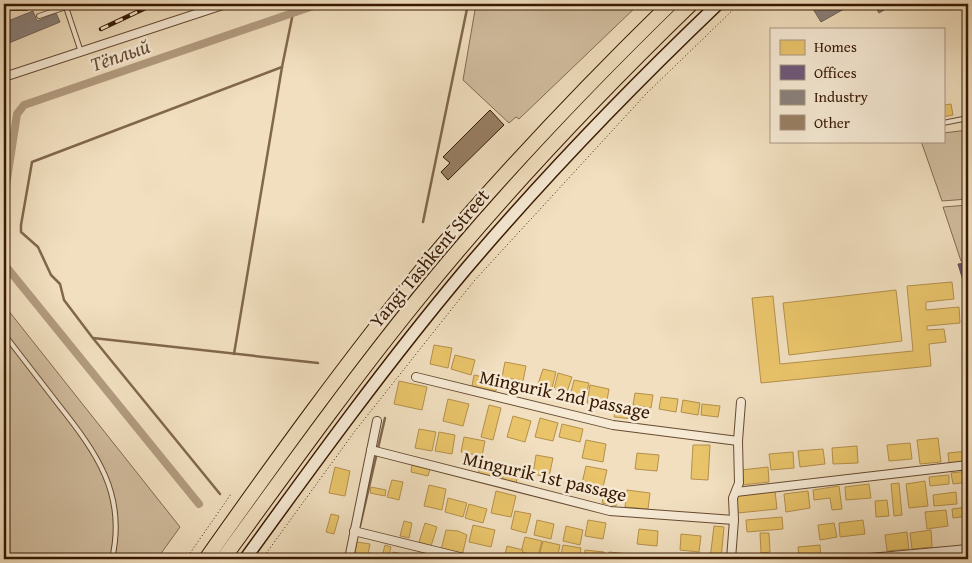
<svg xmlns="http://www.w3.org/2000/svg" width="972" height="563" font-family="'Gentium Book Plus',serif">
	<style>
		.green { fill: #d1bd9f; stroke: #846a50 }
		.homes { fill: #e9c46a; stroke: #b4904b }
		.offices { fill: #6d597a; stroke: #5d4656 }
		.industry { fill: #8a817c; stroke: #716257 }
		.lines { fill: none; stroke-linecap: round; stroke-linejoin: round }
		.stream { stroke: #81674d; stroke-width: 2.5 }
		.canal { stroke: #b29b7f; stroke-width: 8 }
		.building { fill: #987f64; stroke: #371802 }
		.service-casing { stroke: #664a31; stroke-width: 6 }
		.minor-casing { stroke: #664a31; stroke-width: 10 }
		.secondary-casing { stroke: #371802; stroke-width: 14 }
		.trunk-casing { stroke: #371802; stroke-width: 16 }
		.path { stroke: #371802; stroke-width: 1; stroke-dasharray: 1 2.5; stroke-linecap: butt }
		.service { stroke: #f6ead5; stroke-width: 4 }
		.minor { stroke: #f6ead5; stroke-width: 8 }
		.secondary { stroke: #f6ead5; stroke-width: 11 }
		.trunk { stroke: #f1dfbf; stroke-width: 14 }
		.rail-casing { stroke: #371802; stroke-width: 4.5 }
		.rail { stroke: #f6ead5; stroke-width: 2.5; stroke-dasharray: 8; stroke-linecap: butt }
		.labels { text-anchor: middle; stroke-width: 5; stroke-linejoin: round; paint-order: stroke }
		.street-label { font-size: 19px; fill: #371802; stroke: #f6ead5 }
		.water-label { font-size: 20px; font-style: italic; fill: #684c34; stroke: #f6ead5 }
	</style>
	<rect width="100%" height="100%" fill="#f1dfbf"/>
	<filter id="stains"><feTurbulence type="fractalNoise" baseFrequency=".004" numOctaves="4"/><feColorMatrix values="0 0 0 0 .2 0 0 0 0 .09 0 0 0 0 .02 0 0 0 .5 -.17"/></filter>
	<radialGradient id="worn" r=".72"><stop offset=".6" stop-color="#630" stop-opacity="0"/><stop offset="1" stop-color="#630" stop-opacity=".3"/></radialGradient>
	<g class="green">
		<path d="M476,4H639L519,119L516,117L509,123L463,80Z"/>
		<path d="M968,130V199L942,201L921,141H943V133Z"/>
		<path d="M968,205V261H961L943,207Z"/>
		<path d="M4,305L180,527L157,559H4Z"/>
	</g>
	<g class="homes">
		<path d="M951,104L953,115L943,117V105Z"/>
		<path d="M952,282L954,299L926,302V310L959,307L960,323L927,326V330L944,329L946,342L929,344L931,366L761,383L752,298L773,296L780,364L913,351L907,286Z"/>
		<path d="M896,290L902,341L789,355L783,303Z"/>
		<path d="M434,345L452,348L448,368L430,364Z"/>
		<path d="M455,355L475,360L471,375L451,369Z"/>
		<path d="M505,362L526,366L523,381L502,377Z"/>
		<path d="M543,369L556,372L552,388L538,384Z"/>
		<path d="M558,373L572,377L567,392L554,389Z"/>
		<path d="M474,375L498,380L496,391L472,386Z"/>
		<path d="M574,380L589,383L585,400L570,396Z"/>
		<path d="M399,381L427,387L422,410L394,404Z"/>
		<path d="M590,385L609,389L606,406L587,403Z"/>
		<path d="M635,393L653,395L651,408L633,405Z"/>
		<path d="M661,397L678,399L676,412L659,409Z"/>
		<path d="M448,399L469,404L463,426L443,421Z"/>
		<path d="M683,400L700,403L698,415L681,412Z"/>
		<path d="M702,404L720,406L718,417L701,415Z"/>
		<path d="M489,405L501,408L493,440L481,437Z"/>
		<path d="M616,405L633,407L632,419L614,417Z"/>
		<path d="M513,416L531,421L525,442L507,437Z"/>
		<path d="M540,418L558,423L553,441L535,437Z"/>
		<path d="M562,424L583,429L580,442L559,437Z"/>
		<path d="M419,429L436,432L432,451L415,448Z"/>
		<path d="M439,432L455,435L452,454L435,451Z"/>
		<path d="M464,437L485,441L482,456L461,452Z"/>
		<path d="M938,438L941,462L920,464L917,440Z"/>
		<path d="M586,440L606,444L603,462L582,458Z"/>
		<path d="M910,443L912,459L889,461L887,445Z"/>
		<path d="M693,445H710L708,480L691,479Z"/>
		<path d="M857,446L858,463L833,464L832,448Z"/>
		<path d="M823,449L825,464L800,467L798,451Z"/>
		<path d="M968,451V461L949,463L948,453Z"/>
		<path d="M793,452L794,468L771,470L769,454Z"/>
		<path d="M637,453L659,455L657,471L635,469Z"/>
		<path d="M536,455L553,458L549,477L533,474Z"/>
		<path d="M482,461L503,466L499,479L478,474Z"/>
		<path d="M412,465L430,469L428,476L411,472Z"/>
		<path d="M586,466L607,470L603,487L582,483Z"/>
		<path d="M335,467L350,471L345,496L329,493Z"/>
		<path d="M505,467L519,470L516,483L502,480Z"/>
		<path d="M768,467L769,482L742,485L741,470Z"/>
		<path d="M968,471V482L953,484L951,473Z"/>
		<path d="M949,475V484L930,486L929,477Z"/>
		<path d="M392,480L403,482L399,500L387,497Z"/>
		<path d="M925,481L928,506L909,508L906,484Z"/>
		<path d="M899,483L902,515L894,516L891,484Z"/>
		<path d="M869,484L871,498L846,500L845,487Z"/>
		<path d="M429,485L446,489L442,510L424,506Z"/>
		<path d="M839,486L842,509L832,510L830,498L814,500L813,490Z"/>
		<path d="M371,487L386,490L385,496L370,493Z"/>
		<path d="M605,488L619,490L616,506L602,503Z"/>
		<path d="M627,490L650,493L648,509L625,507Z"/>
		<path d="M496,491L516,496L511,517L491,513Z"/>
		<path d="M775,491L777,509L738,513L736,496Z"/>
		<path d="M808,491L810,508L786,512L784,494Z"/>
		<path d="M956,492L957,504L934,506L933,495Z"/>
		<path d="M448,498L467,503L463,517L445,512Z"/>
		<path d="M887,500L889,516L876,517L875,501Z"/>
		<path d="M469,504L487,509L483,523L465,518Z"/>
		<path d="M968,507V516L953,518L952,509Z"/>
		<path d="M946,510L948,526L927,529L925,512Z"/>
		<path d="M515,511L531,514L526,533L511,529Z"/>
		<path d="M331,514L339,516L334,534L326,532Z"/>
		<path d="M782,517L783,529L747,532L746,520Z"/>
		<path d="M537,520L554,524L551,539L534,535Z"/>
		<path d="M588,520L606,523L603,539L585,536Z"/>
		<path d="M863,520L865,534L840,537L839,523Z"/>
		<path d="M404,521L412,523L409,538L400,536Z"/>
		<path d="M425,523L437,527L431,546L419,542Z"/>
		<path d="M834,523L837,537L820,540L818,525Z"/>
		<path d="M473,525L495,530L491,547L469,542Z"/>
		<path d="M566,526L583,530L580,545L563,541Z"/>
		<path d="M714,526L724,527L721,559H710Z"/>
		<path d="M639,529L658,531L657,546L637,544Z"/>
		<path d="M446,530L458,531L467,535L462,556L441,550Z"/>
		<path d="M931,530L932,547L912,549L910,533Z"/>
		<path d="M907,532L909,549L887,551L885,535Z"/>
		<path d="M760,533H769L770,552L761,553Z"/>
		<path d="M681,534L701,536L699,552L680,550Z"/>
		<path d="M525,537L542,541L538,556L521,552Z"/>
		<path d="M543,541L560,545L557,559L539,556Z"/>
		<path d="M357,542L370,544L367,559L354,557Z"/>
		<path d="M385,545L391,547L388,559H368L370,553L382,556Z"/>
		<path d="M563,545L581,548L579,559H560Z"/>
		<path d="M820,545L821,559H799L798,547Z"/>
		<path d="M507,546L523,550L520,559H504Z"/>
		<path d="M585,550L604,552V559H584Z"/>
		<path d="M393,552L407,555L406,559H392Z"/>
		<path d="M609,552L629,554V559H609Z"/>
		<path d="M411,554L433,558V559H409Z"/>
		<path d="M632,555L651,557V559H631Z"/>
	</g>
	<path class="offices" d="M968,263V290H966L958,264Z"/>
	<g class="industry">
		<path d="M810,4H851V5L821,22Z"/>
		<path d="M874,4H887L883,6L884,10L879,13Z"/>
		<path d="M33,11L37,21L56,13L60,22L4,45V17L6,16L8,21Z"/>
	</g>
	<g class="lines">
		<g class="stream">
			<path d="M423,222L468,4"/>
			<path d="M93,338L318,363"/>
			<path d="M234,354L282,67L293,13"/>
			<path d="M220,494L92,337L64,300L60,284L51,275L38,247L21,232V225L32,162L282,67"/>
			<path d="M360,526L385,418"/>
		</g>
		<g class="canal">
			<path d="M4,199L17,114L24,105L319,4"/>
			<path d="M4,264L199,504"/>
		</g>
	</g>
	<path class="building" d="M490,110L504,125L448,180L441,172L450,163L443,157Z"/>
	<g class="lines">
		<defs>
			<g id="service">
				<path d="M65,4L81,52"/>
				<path d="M4,8H26"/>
				<path d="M39,16L66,7"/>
				<path d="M943,123L968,118"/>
				<path d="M4,334C22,357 40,381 58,404C96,452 127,494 112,559"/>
			</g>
			<g id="minor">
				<path d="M4,77L226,4"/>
				<path d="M416,377L613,425L738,441"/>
				<path d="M371,450L610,511L734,520"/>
				<path d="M736,492L968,465"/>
				<path d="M354,531L468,559"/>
				<path d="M349,559L377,421"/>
				<path d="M731,559L734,520L733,498L739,483L738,441L741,402"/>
				<path d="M859,559L968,549"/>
			</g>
			<path id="secondary" d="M245,559C316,461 387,363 465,270C544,177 630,88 718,4"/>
			<g id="trunk">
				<path d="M206,559C276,460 348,360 425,266C502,174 585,87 670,4"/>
				<path d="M223,559C287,471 350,383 418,299C502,195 595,97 691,4"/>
			</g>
		</defs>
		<use href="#service" class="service-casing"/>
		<use href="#minor" class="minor-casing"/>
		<use href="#secondary" class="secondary-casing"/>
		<use href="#trunk" class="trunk-casing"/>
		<g class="path">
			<path d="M186,559L231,494"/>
			<path d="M262,559L355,431L474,281L646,94L739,4"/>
		</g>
		<use href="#service" class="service"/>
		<use href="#minor" class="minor"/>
		<use href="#secondary" class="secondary"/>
		<use href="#trunk" class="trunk"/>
		<defs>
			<path id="rail" d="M101,29L154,4"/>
		</defs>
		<use href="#rail" class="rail-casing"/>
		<use href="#rail" class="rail"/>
	</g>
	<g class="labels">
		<g class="street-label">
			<text transform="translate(429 258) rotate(-50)" y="7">Yangi Tashkent Street</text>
			<text transform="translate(565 394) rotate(12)" y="7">Mingurik 2nd passage</text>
			<text transform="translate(545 476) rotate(13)" y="7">Mingurik 1st passage</text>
		</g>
		<g class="water-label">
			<text transform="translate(120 55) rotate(-19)" y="7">Тёплый</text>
		</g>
	</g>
	<rect width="972" height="563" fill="none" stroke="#f1dfbf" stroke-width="20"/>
	<rect x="5" y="5" width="962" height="553" fill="none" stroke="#371802" stroke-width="2.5"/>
	<rect x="10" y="10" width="952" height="543" fill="none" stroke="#371802"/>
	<rect x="770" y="28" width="175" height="115" fill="#f6ead5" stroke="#aa9681"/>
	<rect x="780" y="40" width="25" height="15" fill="#e9c46a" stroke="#aa9681"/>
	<text x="814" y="52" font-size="15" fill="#371802">Homes</text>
	<rect x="780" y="65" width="25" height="15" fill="#6d597a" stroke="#aa9681"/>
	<text x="814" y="78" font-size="15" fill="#371802">Offices</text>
	<rect x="780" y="90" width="25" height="15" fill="#8a817c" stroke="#aa9681"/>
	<text x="814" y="102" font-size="15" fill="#371802">Industry</text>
	<rect x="780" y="115" width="25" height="15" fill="#987f64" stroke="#aa9681"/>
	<text x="814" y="128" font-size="15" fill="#371802">Other</text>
	<rect width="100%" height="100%" filter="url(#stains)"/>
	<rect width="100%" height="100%" fill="url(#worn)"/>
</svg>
